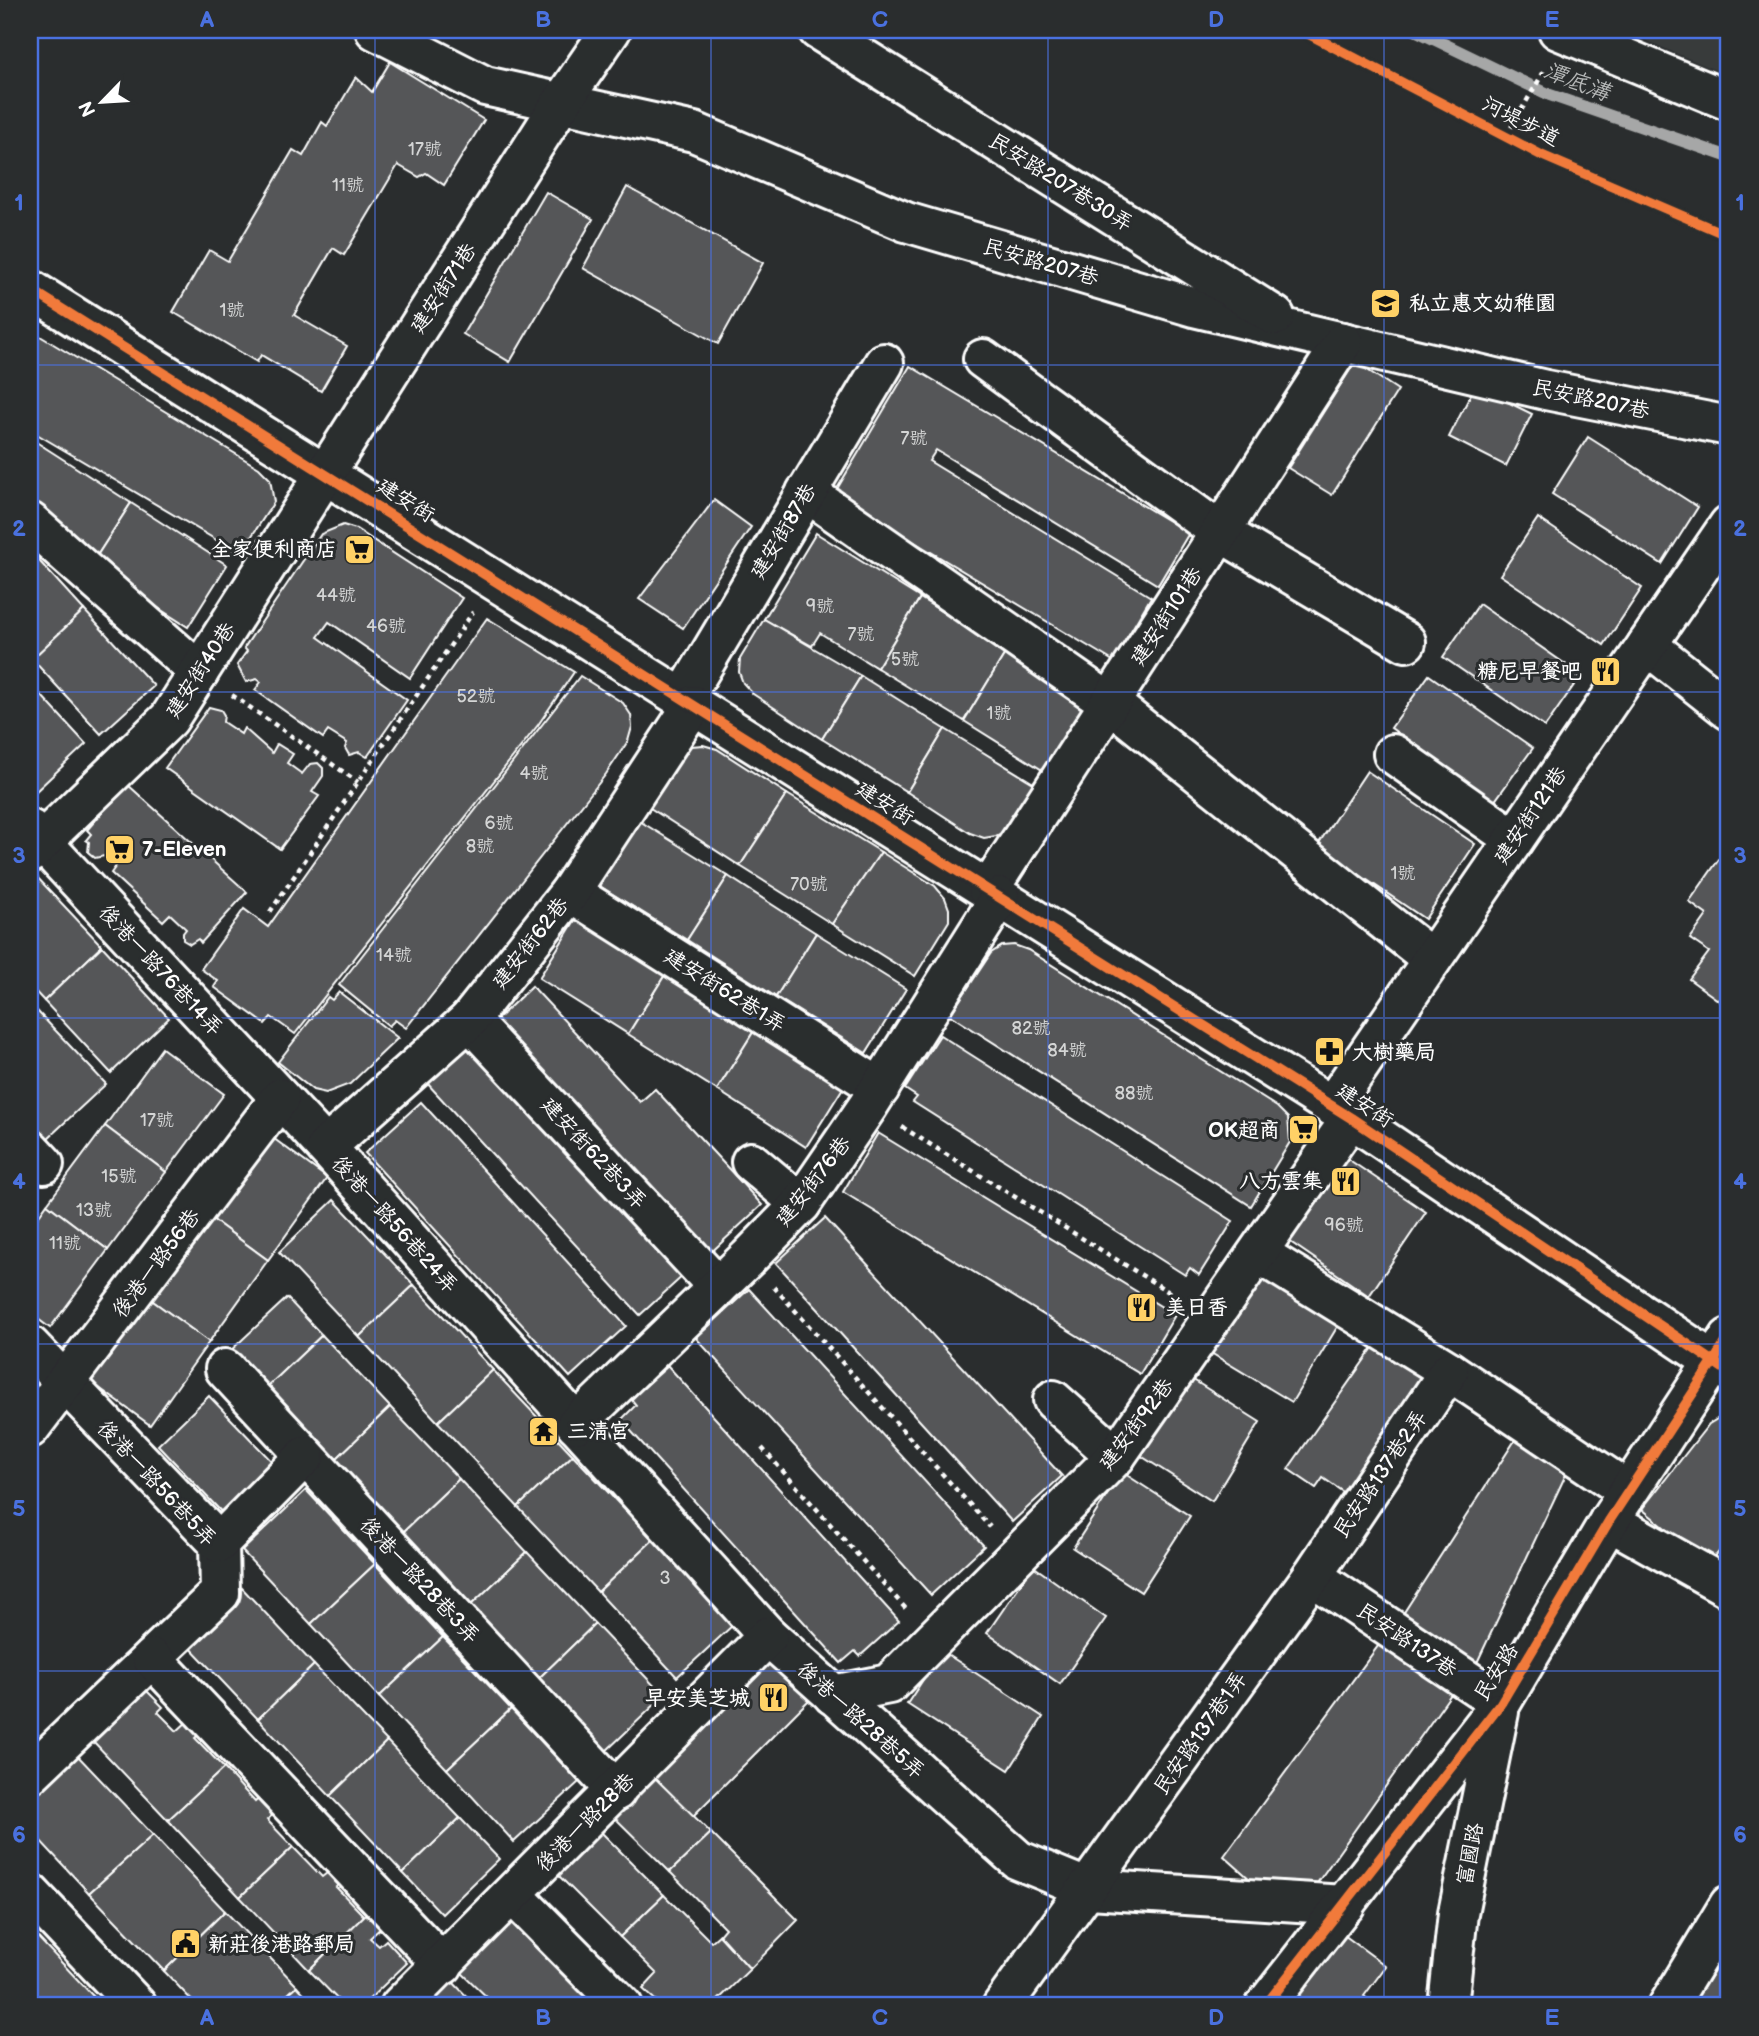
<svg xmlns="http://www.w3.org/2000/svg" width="1759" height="2036" font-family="'Balsamiq Sans','LXGW WenKai TC',sans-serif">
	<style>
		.built { fill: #373a3b }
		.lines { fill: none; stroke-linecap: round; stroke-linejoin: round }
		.stream { stroke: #a6a7a7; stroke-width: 12 }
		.building { fill: #555758; stroke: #fff; stroke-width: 2 }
		.minor-casing { stroke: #fff; stroke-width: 44 }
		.path { stroke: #fff; stroke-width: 4.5; stroke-dasharray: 5 5; stroke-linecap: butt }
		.minor { stroke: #2a2d2e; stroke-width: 38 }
		.cycleway-casing { stroke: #2a2d2e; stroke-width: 15 }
		.cycleway { stroke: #f17a3a; stroke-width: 10 }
		.grid { fill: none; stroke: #4a71e0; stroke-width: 2; stroke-opacity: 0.55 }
		.labels { text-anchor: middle; stroke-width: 6; stroke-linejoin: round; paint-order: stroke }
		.number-label { font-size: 18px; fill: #d4d5d5 }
		.street-label { font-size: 21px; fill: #fff; stroke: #2a2d2e }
		.poi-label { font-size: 21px; font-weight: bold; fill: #fff; stroke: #2a2d2e; text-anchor: start }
		.water-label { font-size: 23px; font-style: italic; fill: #b4b6b6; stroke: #2a2d2e }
		.neatline { fill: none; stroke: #4a71e0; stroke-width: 2.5 }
		.grid-label { font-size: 23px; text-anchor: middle; font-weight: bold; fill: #4a71e0 }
	</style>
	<rect width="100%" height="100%" fill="#2a2d2e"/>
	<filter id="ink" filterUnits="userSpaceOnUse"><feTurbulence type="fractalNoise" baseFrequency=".0143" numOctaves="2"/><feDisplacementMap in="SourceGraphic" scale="14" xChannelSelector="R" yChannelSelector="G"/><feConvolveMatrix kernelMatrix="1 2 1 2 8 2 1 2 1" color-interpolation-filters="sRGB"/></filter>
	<g filter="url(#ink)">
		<path class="built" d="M1621,30H1729V76Z"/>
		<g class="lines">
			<path class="stream" d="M1415,30L1550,95L1729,157"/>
		</g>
		<g class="building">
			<path d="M1705,30H1729V42Z"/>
			<path d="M390,62L484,120L444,185L426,173L419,177L398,165L344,255L333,248L294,315L347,346L321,391L261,355L257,362L173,312L209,250L228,261L293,150L303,156L322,122L327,126L356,77L372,92Z"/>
			<path d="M627,187L763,263L718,344L583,268Z"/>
			<path d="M546,192L593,219L510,362L463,334Z"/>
			<path d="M30,330L259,468L270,479L274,502L240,554L30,430Z"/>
			<path d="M1355,362L1398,390L1332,495L1288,468Z"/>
			<path d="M910,366L1189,533L1158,585L936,450L929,461L1151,597L1113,661L834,494Z"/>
			<path d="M1475,386L1532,414L1506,466L1449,437Z"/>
			<path d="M1588,437L1698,507L1662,564L1552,494Z"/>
			<path d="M30,438L131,503L91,565L30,517Z"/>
			<path d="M714,500L751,527L683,628L639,599Z"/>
			<path d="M131,503L227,565L188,627L91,565Z"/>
			<path d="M1538,518L1642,588L1604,645L1500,575Z"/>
			<path d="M343,525L356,529L462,598L410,678L329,622L318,637L407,700L367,757L359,752L349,755L345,748L347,743L328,731L323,738L255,690L261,682L257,679L246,682L237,665L247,651L244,648L321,534Z"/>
			<path d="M816,533L920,598L877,668L820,633L812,646L764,619Z"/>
			<path d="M30,551L84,610L32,659L30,657Z"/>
			<path d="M920,598L1006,652L964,721L877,668Z"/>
			<path d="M1479,604L1581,675L1545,727L1443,657Z"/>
			<path d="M84,610L154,686L101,734L32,659Z"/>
			<path d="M487,618L574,672L538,725L295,1034L271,1017L265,1024L214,987L218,981L201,969L244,909L268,927Z"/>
			<path d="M764,619L861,676L822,739L753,694L743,683L739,672L740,659Z"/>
			<path d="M1006,652L1086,703L1044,771L964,721Z"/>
			<path d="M1429,675L1533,748L1494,802L1391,728Z"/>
			<path d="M580,676L623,703L631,715L632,727L628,741L606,774L406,1028L395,1020L389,1026L339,985Z"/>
			<path d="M861,676L945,729L907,792L822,739Z"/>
			<path d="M30,683L86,744L34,793L30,789Z"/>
			<path d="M209,707L221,710L224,715L223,722L241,734L244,728L272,753L277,744L293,754L287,763L302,774L310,764L318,763L323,768V776L312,792L319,796L280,849L165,768Z"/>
			<path d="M945,729L1035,784L1007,830L996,836L984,838L970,833L907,792Z"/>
			<path d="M703,745L717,749L787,794L740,866L647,806L680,752L691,746Z"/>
			<path d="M1367,771L1475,844L1425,919L1317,846Z"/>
			<path d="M127,784L247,892L201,943L198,939L190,944L183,940V933L186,929L170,914L163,921L111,873L116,866L104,856L95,858L88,852L89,842L86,840L91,834L87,830Z"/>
			<path d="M787,794L881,852L832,924L740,866Z"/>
			<path d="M638,820L728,876L687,940L598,885Z"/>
			<path d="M1729,845V1008L1689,979L1709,952L1690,939L1707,915L1689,902Z"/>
			<path d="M881,852L935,886L945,898L949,909V921L915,976L832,924Z"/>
			<path d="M34,874L102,946L44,1001L30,986V878Z"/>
			<path d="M728,876L816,933L776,997L687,940Z"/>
			<path d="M579,914L668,970L628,1034L539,978Z"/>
			<path d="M816,933L906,989L866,1053L776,997Z"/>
			<path d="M1014,945L1028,950L1277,1107L1288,1118L1290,1142L1251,1206L950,1015L991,953L1002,946Z"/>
			<path d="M102,946L169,1018L111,1073L44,1001Z"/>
			<path d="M668,970L757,1026L717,1090L628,1034Z"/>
			<path d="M532,986L640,1102L655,1089L762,1205L706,1257L491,1025Z"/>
			<path d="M339,992L398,1038L350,1084L326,1093L313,1090L278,1062L328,997L332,1000Z"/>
			<path d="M30,1004L38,1012L30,1020Z"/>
			<path d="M38,1012L106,1084L47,1139L30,1121V1020Z"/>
			<path d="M757,1026L846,1083L806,1147L717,1090Z"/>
			<path d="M940,1035L1233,1221L1199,1275L1190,1268L1185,1275L913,1102L917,1097L905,1089Z"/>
			<path d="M471,1041L685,1274L640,1315L426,1082Z"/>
			<path d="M162,1048L224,1094L166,1172L105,1126Z"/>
			<path d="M421,1102L626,1326L570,1377L365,1153Z"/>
			<path d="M254,1124L327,1178L268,1260L194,1206Z"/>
			<path d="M105,1126L166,1172L108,1250L47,1204Z"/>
			<path d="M878,1133L1175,1315L1140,1374L843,1192Z"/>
			<path d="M1342,1155L1426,1212L1369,1296L1286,1239Z"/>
			<path d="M334,1200L414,1285L359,1337L279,1252Z"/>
			<path d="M47,1204L108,1250L50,1328L30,1313V1228Z"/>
			<path d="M194,1206L268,1260L209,1342L135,1288Z"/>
			<path d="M825,1218L1062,1476L1012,1522L776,1263Z"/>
			<path d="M1254,1271L1339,1324L1292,1402L1206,1350Z"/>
			<path d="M414,1285L493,1370L438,1422L359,1337Z"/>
			<path d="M135,1288L209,1342L150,1425L76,1371Z"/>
			<path d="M749,1289L984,1546L931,1595L696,1338Z"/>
			<path d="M287,1298L322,1335L263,1391L228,1353Z"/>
			<path d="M322,1335L390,1407L332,1463L263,1391Z"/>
			<path d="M1382,1335L1432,1371L1346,1494L1323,1478L1316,1488L1288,1469Z"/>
			<path d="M668,1366L899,1621L860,1656L855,1651L841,1663L621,1420L636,1405L631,1399Z"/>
			<path d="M493,1370L573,1455L518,1507L438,1422Z"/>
			<path d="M1187,1376L1260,1422L1212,1501L1138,1454Z"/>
			<path d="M209,1396L282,1472L231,1522L158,1445Z"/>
			<path d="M390,1407L459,1479L400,1535L332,1463Z"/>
			<path d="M1727,1413L1729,1539L1709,1564L1642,1509L1709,1424Z"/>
			<path d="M1519,1434L1568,1470L1475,1667L1401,1617Z"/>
			<path d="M573,1455L653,1540L598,1592L518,1507Z"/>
			<path d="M1122,1472L1190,1516L1141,1592L1073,1548Z"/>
			<path d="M459,1479L527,1552L469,1607L400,1535Z"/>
			<path d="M306,1490L375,1564L311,1624L242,1551Z"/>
			<path d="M653,1540L733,1625L677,1677L598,1592Z"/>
			<path d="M527,1552L595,1624L537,1680L469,1607Z"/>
			<path d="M375,1564L443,1637L379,1697L311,1624Z"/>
			<path d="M1033,1566L1106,1618L1060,1684L987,1633Z"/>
			<path d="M242,1588L314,1665L258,1719L185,1642Z"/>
			<path d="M595,1624L664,1696L605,1752L537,1680Z"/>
			<path d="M443,1637L511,1709L447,1769L379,1697Z"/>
			<path d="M1381,1642L1451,1694L1315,1886L1260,1888L1224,1856Z"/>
			<path d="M942,1651L1043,1717L1009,1770L907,1704Z"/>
			<path d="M765,1652L811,1698L693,1816L647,1770Z"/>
			<path d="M314,1665L387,1741L330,1796L258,1719Z"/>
			<path d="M145,1689L163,1707L158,1712L177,1731L189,1720L201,1732L195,1738L224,1768L168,1820L92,1740Z"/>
			<path d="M511,1709L579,1782L514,1842L447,1769Z"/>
			<path d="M387,1741L460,1818L403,1873L330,1796Z"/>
			<path d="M77,1755L153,1835L89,1893L37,1837L31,1824L35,1795Z"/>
			<path d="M224,1768L255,1802L264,1794L279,1809L267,1820L293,1847L240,1897L168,1820Z"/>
			<path d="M647,1770L711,1833L670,1872L607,1810Z"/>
			<path d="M460,1818L499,1859L442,1914L403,1873Z"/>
			<path d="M596,1827L664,1895L620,1937L553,1870Z"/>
			<path d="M711,1833L798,1920L750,1969L719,1935L725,1928L670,1872Z"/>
			<path d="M153,1835L225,1911L164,1971L89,1893Z"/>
			<path d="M293,1847L322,1877L332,1869L343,1881L336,1887L364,1916L309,1970L240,1897Z"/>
			<path d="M664,1895L711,1942L719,1935L750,1969L712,2006H662L643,1989L657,1974L620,1937Z"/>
			<path d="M371,1909L385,1924L370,1938L379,1946L386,1940L407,1963L362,2006H344L309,1970Z"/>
			<path d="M225,1911L297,1986L275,2006H197L164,1971Z"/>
			<path d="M514,1919L596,2002L592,2006H496L461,1972Z"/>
			<path d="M30,1929L93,1996L83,2006H30Z"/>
			<path d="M1344,1935L1386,1966L1364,1996L1373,2004L1371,2006H1291Z"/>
			<path d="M1729,1946V2006H1692Z"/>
			<path d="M449,1978L476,2006H420Z"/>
			<path d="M297,1986L316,2006H275Z"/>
			<path d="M93,1996L102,2006H83Z"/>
		</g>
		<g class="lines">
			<defs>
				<g id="minor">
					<path d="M375,30L485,86L694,132L906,222L1194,307L1546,390L1729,426"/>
					<path d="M818,30L1275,316"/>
					<path d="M1558,30L1729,101"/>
					<path d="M30,289L1351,1118L1729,1372"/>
					<path d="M983,359L1220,532L1406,642"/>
					<path d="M806,492L1110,703L1432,959"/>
					<path d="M30,522L199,672"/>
					<path d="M1647,645L1729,710"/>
					<path d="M683,699L884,363"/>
					<path d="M1393,754L1514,839"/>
					<path d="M30,829L326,1147L768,1636L1018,1860L1089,1889L1345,1905"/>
					<path d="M30,853L169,719L561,103L611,30"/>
					<path d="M988,891L1343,342"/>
					<path d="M570,892L880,1088"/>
					<path d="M469,1020L718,1287"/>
					<path d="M1332,1106L1729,525"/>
					<path d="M326,1147L469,1020L570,892L693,705"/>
					<path d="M30,1149L44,1164"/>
					<path d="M751,1162L801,1204"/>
					<path d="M1258,1253L1449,1371L1628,1491"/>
					<path d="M30,1346L219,1543L220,1593L30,1774"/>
					<path d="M225,1369L616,1791"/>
					<path d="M1053,1400L1116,1456"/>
					<path d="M576,1424L748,1258L801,1204L868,1106L1000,897"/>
					<path d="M30,1428L280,1098"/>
					<path d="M1609,1521L1729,1588"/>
					<path d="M219,1543L305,1456"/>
					<path d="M1312,1576L1501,1703"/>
					<path d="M152,1658L443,1965"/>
					<path d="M833,1695L889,1684L1116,1456L1351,1118"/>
					<path d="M30,1893L137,2006"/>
					<path d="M513,1895L623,2006"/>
					<path d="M400,2006L768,1636"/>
					<path d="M1002,2006L1312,1576L1449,1371"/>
					<path d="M1265,2006L1501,1703L1609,1521L1729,1338"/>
					<path d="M1448,2006L1458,1913L1499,1712"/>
					<path d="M1668,2006L1729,1905"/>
				</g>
			</defs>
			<use href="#minor" class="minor-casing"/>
			<g class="path">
				<path d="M1506,136L1546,68"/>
				<path d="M232,695L358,782"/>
				<path d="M270,912L473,612"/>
				<path d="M902,1127L1177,1297"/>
				<path d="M774,1287L990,1527"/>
				<path d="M762,1448L907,1610"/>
			</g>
			<use href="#minor" class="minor"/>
			<defs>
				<g id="cycleway">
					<path d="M1301,30L1541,155L1729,236"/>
					<path d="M30,289L1351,1118L1729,1372"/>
					<path d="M1265,2006L1501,1703L1609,1521L1729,1338"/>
				</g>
			</defs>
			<use href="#cycleway" class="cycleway-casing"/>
			<use href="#cycleway" class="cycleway"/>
		</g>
	</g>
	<path class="grid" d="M375,30V2006M711,30V2006M1048,30V2006M1384,30V2006M30,365H1729M30,692H1729M30,1018H1729M30,1344H1729M30,1671H1729"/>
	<defs>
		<symbol id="school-square" viewBox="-11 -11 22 22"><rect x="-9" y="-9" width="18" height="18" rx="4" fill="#ffd166" stroke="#2a2d2e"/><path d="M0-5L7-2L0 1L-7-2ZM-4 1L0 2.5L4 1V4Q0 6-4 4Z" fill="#111"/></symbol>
		<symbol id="supermarket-square" viewBox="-11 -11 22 22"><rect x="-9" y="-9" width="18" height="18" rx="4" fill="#ffd166" stroke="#2a2d2e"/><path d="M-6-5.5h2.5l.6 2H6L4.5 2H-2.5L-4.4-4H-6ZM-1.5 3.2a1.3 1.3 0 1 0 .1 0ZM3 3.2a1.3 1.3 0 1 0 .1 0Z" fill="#111"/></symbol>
		<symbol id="restaurant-square" viewBox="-11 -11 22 22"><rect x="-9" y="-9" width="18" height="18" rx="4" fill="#ffd166" stroke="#2a2d2e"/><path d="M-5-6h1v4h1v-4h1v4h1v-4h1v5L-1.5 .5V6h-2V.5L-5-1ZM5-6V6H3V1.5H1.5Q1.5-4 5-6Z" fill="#111"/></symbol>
		<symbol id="pharmacy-square" viewBox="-11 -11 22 22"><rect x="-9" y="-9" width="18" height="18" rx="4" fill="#ffd166" stroke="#2a2d2e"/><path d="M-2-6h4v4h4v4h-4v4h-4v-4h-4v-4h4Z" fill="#111"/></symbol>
		<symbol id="temple-square" viewBox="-11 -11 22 22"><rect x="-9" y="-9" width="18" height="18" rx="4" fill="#ffd166" stroke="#2a2d2e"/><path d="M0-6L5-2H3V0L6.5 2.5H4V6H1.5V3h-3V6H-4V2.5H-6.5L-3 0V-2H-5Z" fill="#111"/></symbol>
		<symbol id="civic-square" viewBox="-11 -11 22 22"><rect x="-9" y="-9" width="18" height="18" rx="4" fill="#ffd166" stroke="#2a2d2e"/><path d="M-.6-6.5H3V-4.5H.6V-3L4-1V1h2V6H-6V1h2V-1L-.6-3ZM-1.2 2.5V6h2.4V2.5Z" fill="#111"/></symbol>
	</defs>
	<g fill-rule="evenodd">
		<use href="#school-square" x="1368" y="286" width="35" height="35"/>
		<use href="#supermarket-square" x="342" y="532" width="35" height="35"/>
		<use href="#restaurant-square" x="1588" y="654" width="35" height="35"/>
		<use href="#supermarket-square" x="102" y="832" width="35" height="35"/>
		<use href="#pharmacy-square" x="1312" y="1034" width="35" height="35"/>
		<use href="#supermarket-square" x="1286" y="1112" width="35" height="35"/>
		<use href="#restaurant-square" x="1328" y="1164" width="35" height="35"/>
		<use href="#restaurant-square" x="1124" y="1290" width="35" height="35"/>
		<use href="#temple-square" x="526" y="1414" width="35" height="35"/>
		<use href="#restaurant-square" x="756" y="1680" width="35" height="35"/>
		<use href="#civic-square" x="168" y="1926" width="35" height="35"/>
	</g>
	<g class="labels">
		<g class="number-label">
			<text x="425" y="155">17號</text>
			<text x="348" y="191">11號</text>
			<text x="232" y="316">1號</text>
			<text x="914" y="444">7號</text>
			<text x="336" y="601">44號</text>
			<text x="820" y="612">9號</text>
			<text x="386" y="632">46號</text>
			<text x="861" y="640">7號</text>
			<text x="905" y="665">5號</text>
			<text x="476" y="702">52號</text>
			<text x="999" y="719">1號</text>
			<text x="534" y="779">4號</text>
			<text x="499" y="829">6號</text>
			<text x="480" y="852">8號</text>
			<text x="1403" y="879">1號</text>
			<text x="809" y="890">70號</text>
			<text x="394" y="961">14號</text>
			<text x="1031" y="1034">82號</text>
			<text x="1067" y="1056">84號</text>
			<text x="1134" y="1099">88號</text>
			<text x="157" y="1126">17號</text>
			<text x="119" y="1182">15號</text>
			<text x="94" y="1216">13號</text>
			<text x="1344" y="1231">96號</text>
			<text x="65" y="1249">11號</text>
			<text x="665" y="1584">3</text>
		</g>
		<g class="street-label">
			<text transform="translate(1521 121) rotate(27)" y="7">河堤步道</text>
			<text transform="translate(1061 182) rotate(32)" y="7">民安路207巷30弄</text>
			<text transform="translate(1041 262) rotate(16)" y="7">民安路207巷</text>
			<text transform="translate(443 288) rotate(-57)" y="7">建安街71巷</text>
			<text transform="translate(1591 399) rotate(12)" y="7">民安路207巷</text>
			<text transform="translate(406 500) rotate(32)" y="7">建安街</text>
			<text transform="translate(783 531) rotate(-59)" y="7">建安街87巷</text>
			<text transform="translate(1166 616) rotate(-57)" y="7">建安街101巷</text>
			<text transform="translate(200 670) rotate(-57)" y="7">建安街40巷</text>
			<text transform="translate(885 803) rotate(32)" y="7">建安街</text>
			<text transform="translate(1530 815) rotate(-56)" y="7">建安街121巷</text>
			<text transform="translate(530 943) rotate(-52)" y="7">建安街62巷</text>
			<text transform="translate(161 970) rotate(47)" y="7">後港一路76巷14弄</text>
			<text transform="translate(725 990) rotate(32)" y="7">建安街62巷1弄</text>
			<text transform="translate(1365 1105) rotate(33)" y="7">建安街</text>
			<text transform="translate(594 1153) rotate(47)" y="7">建安街62巷3弄</text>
			<text transform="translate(813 1181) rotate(-52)" y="7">建安街76巷</text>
			<text transform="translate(395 1224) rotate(48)" y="7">後港一路56巷24弄</text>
			<text transform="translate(156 1263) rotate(-53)" y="7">後港一路56巷</text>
			<text transform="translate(1136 1424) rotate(-53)" y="7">建安街92巷</text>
			<text transform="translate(1380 1474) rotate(-56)" y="7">民安路137巷2弄</text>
			<text transform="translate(157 1483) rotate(47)" y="7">後港一路56巷5弄</text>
			<text transform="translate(420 1580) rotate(47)" y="7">後港一路28巷3弄</text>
			<text transform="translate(1407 1640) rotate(34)" y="7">民安路137巷</text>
			<text transform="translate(1496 1672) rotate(-58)" y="7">民安路</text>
			<text transform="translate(861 1720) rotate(42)" y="7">後港一路28巷5弄</text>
			<text transform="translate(1200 1733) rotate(-55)" y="7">民安路137巷1弄</text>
			<text transform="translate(585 1822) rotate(-45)" y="7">後港一路28巷</text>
			<text transform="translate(1470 1854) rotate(-79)" y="7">富國路</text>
		</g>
		<g class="poi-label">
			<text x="1409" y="310">私立惠文幼稚園</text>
			<text x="337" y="556" text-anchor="end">全家便利商店</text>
			<text x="1582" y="678" text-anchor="end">糖尼早餐吧</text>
			<text x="142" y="856">7-Eleven</text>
			<text x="1352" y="1059">大樹藥局</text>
			<text x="1280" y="1137" text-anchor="end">OK超商</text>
			<text x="1323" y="1188" text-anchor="end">八方雲集</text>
			<text x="1165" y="1314">美日香</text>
			<text x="567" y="1438">三清宮</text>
			<text x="750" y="1705" text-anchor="end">早安美芝城</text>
			<text x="208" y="1951">新莊後港路郵局</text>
		</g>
		<g class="water-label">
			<text transform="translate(1577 81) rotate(21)" y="8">潭底溝</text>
		</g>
	</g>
	<rect width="1759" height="2036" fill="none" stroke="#2a2d2e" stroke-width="77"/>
	<g transform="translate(102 102) rotate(245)" stroke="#2a2d2e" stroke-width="5" paint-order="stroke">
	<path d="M0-5L12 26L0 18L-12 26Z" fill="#ffffff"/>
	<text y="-10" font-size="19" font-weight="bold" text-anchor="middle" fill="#ffffff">N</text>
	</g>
	<rect x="38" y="38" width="1682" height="1959" class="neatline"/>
	<g class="grid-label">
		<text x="207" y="27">A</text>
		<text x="543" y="27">B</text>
		<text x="880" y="27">C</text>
		<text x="1216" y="27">D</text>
		<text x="1552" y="27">E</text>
		<text x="19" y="210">1</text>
		<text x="1740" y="210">1</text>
		<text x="19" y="536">2</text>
		<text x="1740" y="536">2</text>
		<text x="19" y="863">3</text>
		<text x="1740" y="863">3</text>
		<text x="19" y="1189">4</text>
		<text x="1740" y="1189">4</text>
		<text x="19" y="1516">5</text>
		<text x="1740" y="1516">5</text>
		<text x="19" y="1842">6</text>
		<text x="1740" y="1842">6</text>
		<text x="207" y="2025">A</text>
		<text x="543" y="2025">B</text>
		<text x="880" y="2025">C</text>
		<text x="1216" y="2025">D</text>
		<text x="1552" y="2025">E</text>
	</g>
</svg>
